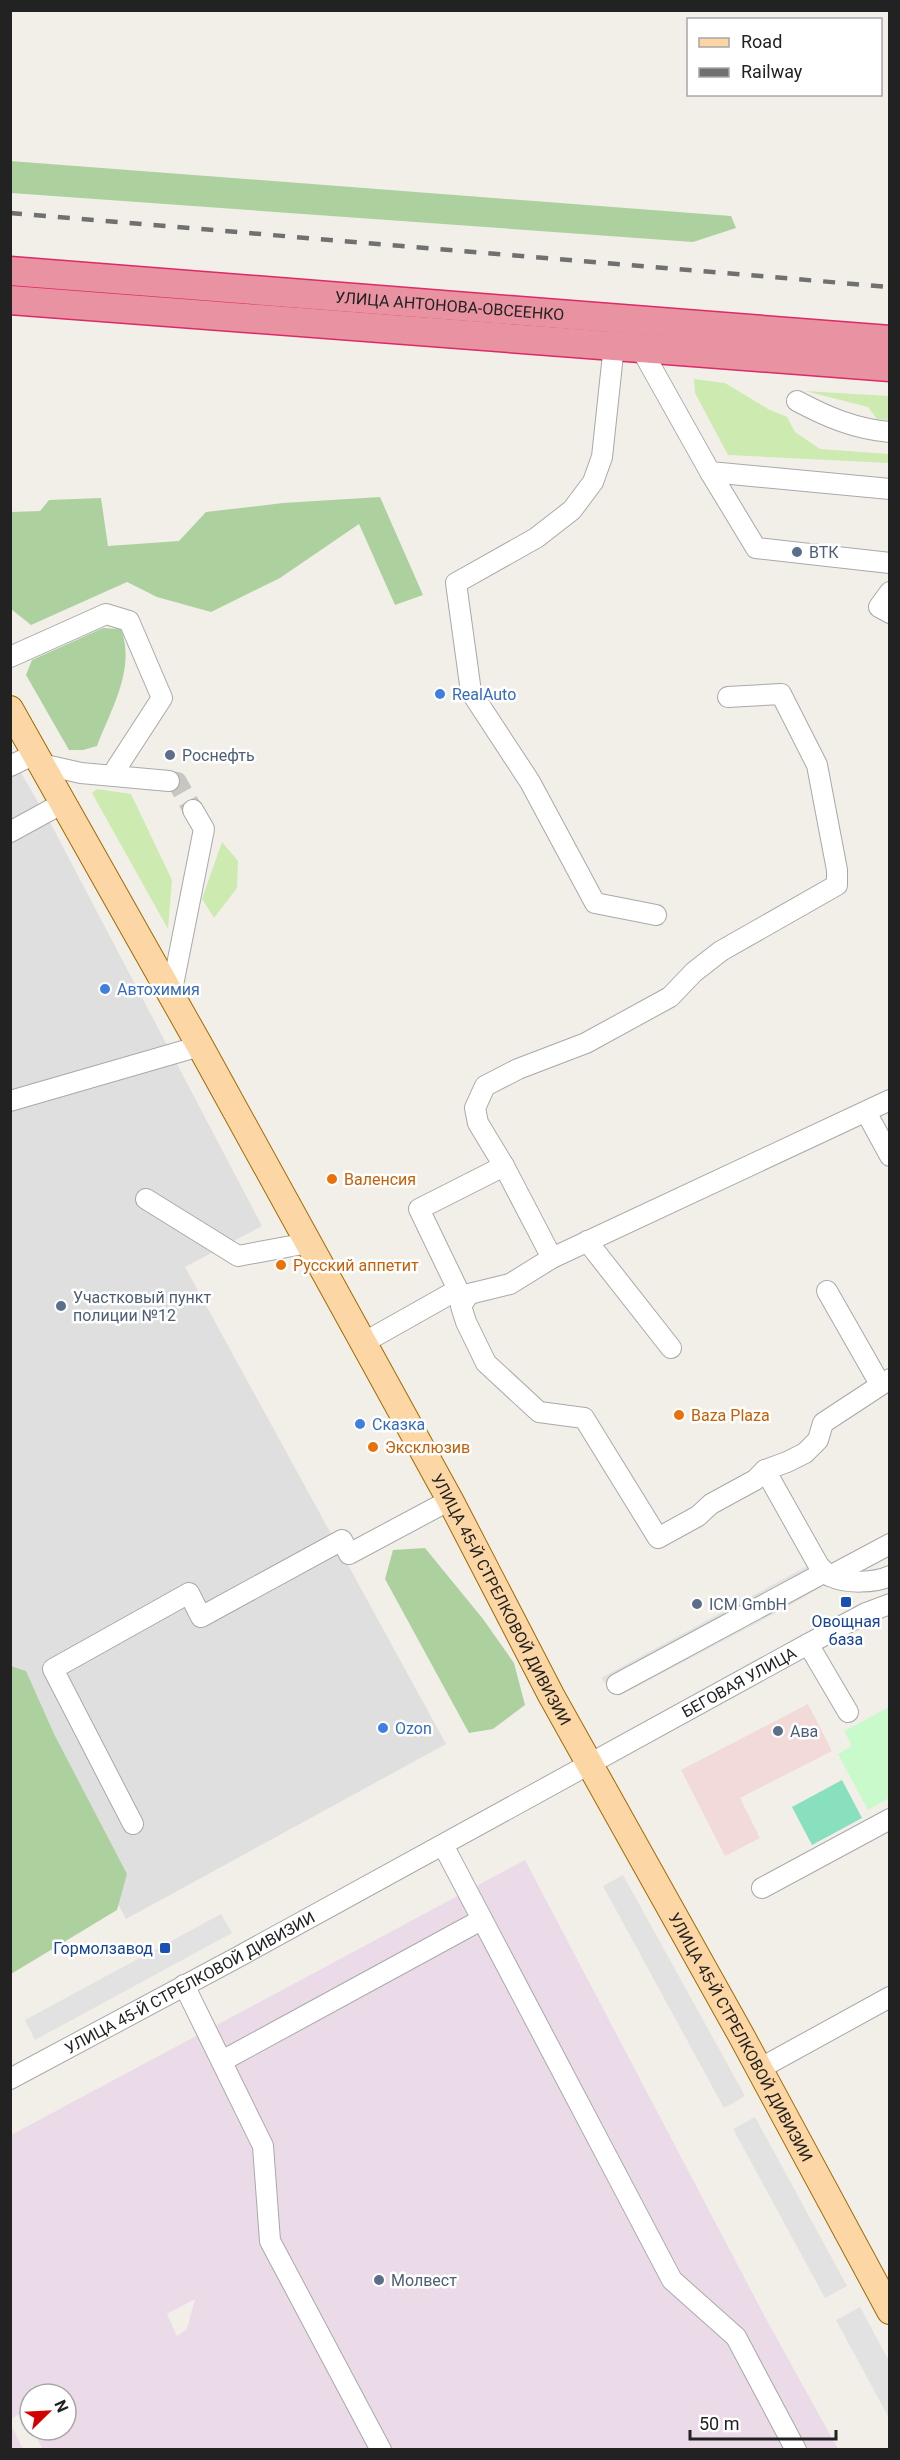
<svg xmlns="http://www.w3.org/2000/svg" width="900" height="2460" font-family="Roboto,sans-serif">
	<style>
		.residential { fill: #e0dfdf }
		.commercial { fill: #f2dad9 }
		.industrial { fill: #ebdbe8; fill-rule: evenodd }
		.grass { fill: #cdebb0 }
		.forest { fill: #add19e }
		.park { fill: #c8facc }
		.pitch { fill: #88e0be }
		.parking { fill: #e2e2e2 }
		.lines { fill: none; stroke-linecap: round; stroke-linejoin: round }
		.minor-tunnel { stroke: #c8c6c1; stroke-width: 20; stroke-dasharray: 20 10; stroke-linecap: butt }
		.minor-casing { stroke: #a9a9a9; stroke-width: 22 }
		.major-casing { stroke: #a06b00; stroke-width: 28 }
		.highway-casing { stroke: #dc2a67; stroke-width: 31 }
		.minor { stroke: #fff; stroke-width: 20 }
		.major { stroke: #fcd6a4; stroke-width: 26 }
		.highway { stroke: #e892a2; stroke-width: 28 }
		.rail { stroke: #707070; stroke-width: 4.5; stroke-dasharray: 12 12; stroke-linecap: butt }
		.service-dot { fill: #5c6f8a; stroke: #fff; stroke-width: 2 }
		.shop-dot { fill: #3f7fe0; stroke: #fff; stroke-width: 2 }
		.food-dot { fill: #e8710a; stroke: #fff; stroke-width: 2 }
		.transit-dot { fill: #1a4fb4; stroke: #fff; stroke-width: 2 }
		.labels { text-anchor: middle; stroke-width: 5; stroke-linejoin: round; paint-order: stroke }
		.street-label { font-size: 16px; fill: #222; stroke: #fff }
		.service-label { font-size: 16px; fill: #4e5e75; stroke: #fff; text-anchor: start }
		.shop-label { font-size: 16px; fill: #366cbe; stroke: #fff; text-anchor: start }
		.food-label { font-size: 16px; fill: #c56008; stroke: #fff; text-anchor: start }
		.transit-label { font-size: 16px; fill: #164399; stroke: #fff }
	</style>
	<rect width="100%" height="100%" fill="#f2efe9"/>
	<path class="residential" d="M20,771L53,828L262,1226L185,1267L446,1744L126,1919L11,1700L10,776Z"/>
	<path class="commercial" d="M808,1704L832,1751L740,1798L760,1838L725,1856L681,1770Z"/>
	<g class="industrial">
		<path d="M525,1860L765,2317L838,2449L43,2450L33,2430H66V2394H30V2424L23,2412L11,2419V2135ZM195,2299L187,2329L177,2336L167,2314Z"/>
		<path d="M10,2425H11L23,2449H11Z"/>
	</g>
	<g class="grass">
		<path d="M694,379L725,383L768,409L787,417L795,432L820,449L889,454V463L728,455L695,393Z"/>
		<path d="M805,391L889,396V420L877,419L868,407Z"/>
		<path d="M97,789L131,794L172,880L168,929L92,793Z"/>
		<path d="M222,842L238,861L237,888L214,918L202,899Z"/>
	</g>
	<g class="forest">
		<path d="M10,161L731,216L736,228L693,242L11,193Z"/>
		<path d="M380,497L423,595L395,605L359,524L280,578L211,612L157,597L127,582L31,625L11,609V512L40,511L49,500L101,498L108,546L179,541L206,512L283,503Z"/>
		<path d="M103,628L121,629C136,669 111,709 97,746L83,750H69L26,675L32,660Z"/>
		<path d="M425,1548L483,1619L514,1663L525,1705L493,1729L469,1733L385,1579L393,1550Z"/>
		<path d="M11,1666L26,1671L54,1734L127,1874L117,1910L11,1974Z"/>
	</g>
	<path class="park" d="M889,1707V1798L868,1810L838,1754L852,1746L844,1731Z"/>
	<path class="pitch" d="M842,1780L862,1818L812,1845L792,1807Z"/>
	<g class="parking">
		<path d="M809,1565L821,1587L785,1608L619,1696L612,1692L601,1678Z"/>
		<path d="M623,1875L745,2096L724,2108L603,1886Z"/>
		<path d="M221,1914L232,1933L35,2040L25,2020Z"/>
		<path d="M755,2117L847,2286L825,2298L733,2129Z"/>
		<path d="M860,2307L889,2361V2418L836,2320Z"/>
	</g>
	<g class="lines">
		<path class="minor-tunnel" d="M169,781L177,782L193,810"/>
		<defs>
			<g id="minor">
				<path d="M614,345L602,457L593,482L572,510L536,538L456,583L471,692L530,782L595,903L656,915"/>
				<path d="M640,347L710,472L890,489"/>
				<path d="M797,401C827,417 855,429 890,432"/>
				<path d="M710,472L756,548L890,563"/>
				<path d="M890,592L879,607L890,613"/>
				<path d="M10,657L106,614L129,621L162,698L112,775"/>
				<path d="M41,764L81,773L169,781"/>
				<path d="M10,766L35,754"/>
				<path d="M10,832L63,803"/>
				<path d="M171,995L204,829L193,810"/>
				<path d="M10,1101L200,1046"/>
				<path d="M866,1112L890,1156"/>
				<path d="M504,1166L478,1123L475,1108L485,1086L518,1069L586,1043L670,997L694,972L721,951L837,885V870L817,765L781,694L728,697"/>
				<path d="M146,1199L238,1256L308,1243"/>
				<path d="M587,1241L671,1348"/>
				<path d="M827,1291L880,1384"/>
				<path d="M460,1294L419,1209L504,1166L552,1258"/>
				<path d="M469,1294L461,1306L466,1322L486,1363L539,1412L584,1418L658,1538L698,1516L711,1504L755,1480L765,1470L787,1462L805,1453L818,1440L823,1423L890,1379"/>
				<path d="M363,1343L450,1294H469L510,1284L552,1258L890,1100"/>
				<path d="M765,1470L819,1566C823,1569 827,1575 830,1576C846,1584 875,1583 890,1576"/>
				<path d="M830,1576L890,1544"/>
				<path d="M808,1644L848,1712"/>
				<path d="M617,1684L825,1572"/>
				<path d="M133,1824L53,1669L189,1593L201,1617L342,1540L349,1554L450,1500"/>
				<path d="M443,1845L672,2280L736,2337L796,2450"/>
				<path d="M762,1888L890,1819"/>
				<path d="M184,1985L263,2146L270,2241L381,2450"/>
				<path d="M222,2061L481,1920"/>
				<path d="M759,2069L890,1997"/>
				<path id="s1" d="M10,2079L238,1957L808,1644L866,1613L890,1604"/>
			</g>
			<g id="major">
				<path id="s2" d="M10,709L200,1046L450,1500L551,1695L741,2035L890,2311"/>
			</g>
			<g id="highway">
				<path id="s3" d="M10,271L890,340"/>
				<path d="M10,300L890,367"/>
			</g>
		</defs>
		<use href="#minor" class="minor-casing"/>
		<use href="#major" class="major-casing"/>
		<use href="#highway" class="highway-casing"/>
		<use href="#minor" class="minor"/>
		<use href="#major" class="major"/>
		<use href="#highway" class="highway"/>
		<path class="rail" d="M10,213L890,287"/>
	</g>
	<g class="service-dot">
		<circle cx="797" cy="552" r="6"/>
		<circle cx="170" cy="755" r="6"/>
		<circle cx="61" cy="1306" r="6"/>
		<circle cx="697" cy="1604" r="6"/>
		<circle cx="778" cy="1731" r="6"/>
		<circle cx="379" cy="2280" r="6"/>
	</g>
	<g class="shop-dot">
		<circle cx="440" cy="694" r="6"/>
		<circle cx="105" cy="989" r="6"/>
		<circle cx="360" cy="1424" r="6"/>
		<circle cx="383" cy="1728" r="6"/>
	</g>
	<g class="food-dot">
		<circle cx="332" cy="1179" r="6"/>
		<circle cx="281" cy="1265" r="6"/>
		<circle cx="679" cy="1415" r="6"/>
		<circle cx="373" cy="1447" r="6"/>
	</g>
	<g class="transit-dot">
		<rect x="840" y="1596" width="12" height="12" rx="3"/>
		<rect x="159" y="1942" width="12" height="12" rx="3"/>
	</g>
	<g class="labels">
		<g class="street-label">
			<text dy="6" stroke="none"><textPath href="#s3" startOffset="441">УЛИЦА АНТОНОВА-ОВСЕЕНКО</textPath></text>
			<text dy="6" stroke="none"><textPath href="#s2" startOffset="1017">УЛИЦА 45-Й СТРЕЛКОВОЙ ДИВИЗИИ</textPath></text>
			<text dy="6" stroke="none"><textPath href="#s1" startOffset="830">БЕГОВАЯ УЛИЦА</textPath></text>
			<text dy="6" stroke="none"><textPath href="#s1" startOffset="204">УЛИЦА 45-Й СТРЕЛКОВОЙ ДИВИЗИИ</textPath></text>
			<text dy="6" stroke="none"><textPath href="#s2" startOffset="1516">УЛИЦА 45-Й СТРЕЛКОВОЙ ДИВИЗИИ</textPath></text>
		</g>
		<g class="service-label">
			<text x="809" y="558">ВТК</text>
			<text x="182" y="761">Роснефть</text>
			<text x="73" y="1303">Участковый пункт<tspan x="73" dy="18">полиции №12</tspan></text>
			<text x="709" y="1610">ICM GmbH</text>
			<text x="790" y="1737">Ава</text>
			<text x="391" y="2286">Молвест</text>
		</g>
		<g class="shop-label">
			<text x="452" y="700">RealAuto</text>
			<text x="117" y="995">Автохимия</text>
			<text x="372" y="1430">Сказка</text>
			<text x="395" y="1734">Ozon</text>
		</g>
		<g class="food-label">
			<text x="344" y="1185">Валенсия</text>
			<text x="293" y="1271">Русский аппетит</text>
			<text x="691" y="1421">Baza Plaza</text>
			<text x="385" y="1453">Эксклюзив</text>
		</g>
		<g class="transit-label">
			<text x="846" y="1627">Овощная<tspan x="846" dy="18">база</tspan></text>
			<text x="153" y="1954" text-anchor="end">Гормолзавод</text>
		</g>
	</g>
	<rect width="900" height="2460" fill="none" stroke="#222222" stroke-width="24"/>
	<rect x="687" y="18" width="195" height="78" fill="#ffffff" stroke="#a7a7a7" stroke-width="1.5"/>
	<rect x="699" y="38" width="30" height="9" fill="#fcd6a4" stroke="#a7a7a7" stroke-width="1.5"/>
	<text x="741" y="48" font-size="18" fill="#222222">Road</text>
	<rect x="699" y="68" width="30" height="9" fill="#707070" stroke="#a7a7a7" stroke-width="1.5"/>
	<text x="741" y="78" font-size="18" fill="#222222">Railway</text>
	<g transform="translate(48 2412) rotate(66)"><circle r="28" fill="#ffffff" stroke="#a7a7a7" stroke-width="1.5"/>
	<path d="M0-4.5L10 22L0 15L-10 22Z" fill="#d40000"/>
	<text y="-9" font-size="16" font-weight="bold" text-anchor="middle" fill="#222222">N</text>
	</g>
	<path d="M690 2430v9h146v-9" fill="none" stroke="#222222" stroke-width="3"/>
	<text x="699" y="2430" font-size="18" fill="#222222" stroke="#ffffff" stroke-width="4.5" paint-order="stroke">50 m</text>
</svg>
